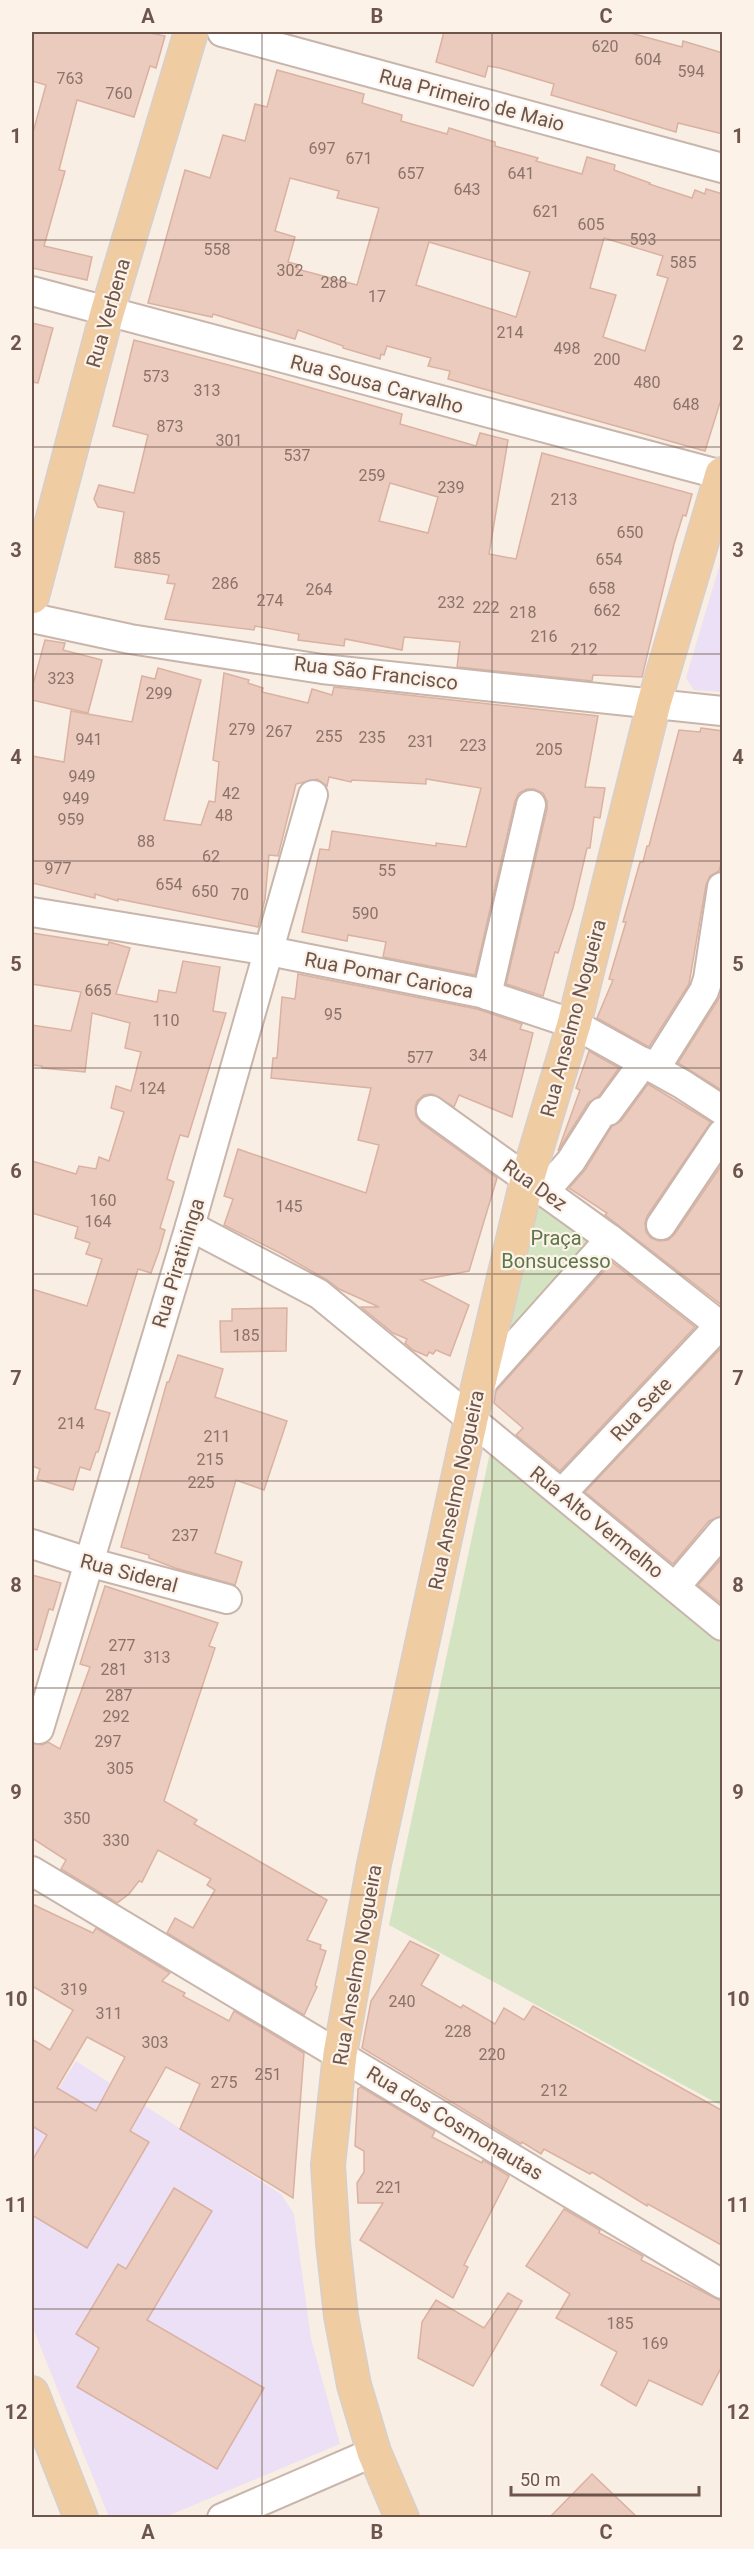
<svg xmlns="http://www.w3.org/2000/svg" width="754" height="2549" font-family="Roboto,sans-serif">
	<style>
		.education { fill: #ebe0f5 }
		.green { fill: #d4e4c3 }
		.building { fill: #eacbbe; stroke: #dbb1a1; stroke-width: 1.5; fill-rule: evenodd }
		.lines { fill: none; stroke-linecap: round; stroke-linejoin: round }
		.minor-casing { stroke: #c8b5ab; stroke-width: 32 }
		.major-casing { stroke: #d6cfcd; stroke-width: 36 }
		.minor { stroke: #fff; stroke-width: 28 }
		.major { stroke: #f0cca3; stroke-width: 33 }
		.grid { fill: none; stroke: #6d554c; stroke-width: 1.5; stroke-opacity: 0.55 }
		.labels { text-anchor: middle; stroke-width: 4.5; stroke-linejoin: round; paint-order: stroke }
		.number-label { font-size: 16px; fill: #8c7268 }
		.street-label { font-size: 20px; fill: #6d554c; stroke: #fcf2e8 }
		.park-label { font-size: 20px; fill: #5b7749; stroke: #fcf2e8 }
		.neatline { fill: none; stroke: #6d554c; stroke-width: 2 }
		.grid-label { font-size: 20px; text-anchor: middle; font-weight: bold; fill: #6d554c }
	</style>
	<rect width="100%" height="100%" fill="#f9eee3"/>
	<g class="education">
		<path d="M722,557V692L694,690L686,678Z"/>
		<path d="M76,2061L281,2194L294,2214L311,2339L340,2444L165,2517H109L32,2326V2131Z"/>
	</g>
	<g class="green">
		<path d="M539,1199L600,1243L504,1346Z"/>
		<path d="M491,1448L722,1644V2106L389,1925Z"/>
	</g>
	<g class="building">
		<path d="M32,32H146L165,36L156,68L150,66L134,117L77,100L59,170L65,171L44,246L92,257L87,280L32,268V136L46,85L32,81Z"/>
		<path d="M444,32H627L682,47L683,41L723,53V134L678,123L676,132L551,95L554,84L500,68L488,66L485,77L436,62Z"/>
		<path d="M277,70L364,94L362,103L402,115L401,121L447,134L449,128L495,142V146L538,158L536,161L582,174L587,157L615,165L614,170L650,183L649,184L692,198L695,190L705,194L706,189L723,194V393L705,451L448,379L450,371L428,366L431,358L387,346L384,355L381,354L380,359L343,348V346L298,330L295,339L213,314L212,317L148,303L185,170L210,178L223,135L245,141L255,104L267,107ZM290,178L339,191L337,198L379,208L357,285L297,269L299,265L288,262L295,237L275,231ZM604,238L663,256L657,275L668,278L645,351L603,337L616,295L590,288ZM429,242L530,272L516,317L416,285Z"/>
		<path d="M32,323L53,328L38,383L32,382Z"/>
		<path d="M134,340L270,376L402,414L400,424L476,446L480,433L508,440L489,554L516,559L542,453L692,494L686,516L683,515L674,544L642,677L593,675L592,681L457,667L460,642L404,637L402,650L345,639L344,646L298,640L299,634L255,626L254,630L165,619L175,584L167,583L169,575L115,567L124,512L98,507L94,499L99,485L134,493L148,435L113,426ZM390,483L438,497L428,533L379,521Z"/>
		<path d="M45,640L65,643L63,650L102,660L88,713L32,700V688Z"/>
		<path d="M158,668L201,680L164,820L201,825L209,801L215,802L219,762L213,760L224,673L249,680L248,683L263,688L262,692L308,703L312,689L332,695L334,687L598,716L585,787L605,788L600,818L594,817L590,848H587L573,908L558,953L555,952L543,996L506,984L547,809V801L543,793L534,789H527L519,793L515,801L475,975L383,957L386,942L348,935L347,941L302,932L320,849L329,850L332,831L436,846V843L466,847L481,788L426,779V784L352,780L351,782L329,777L327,786L317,779L296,784L278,856L269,855L265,899L258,927L118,899V901L95,894V898L32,883V756L64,762L71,711L132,722L142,676L155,679Z"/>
		<path d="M701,728L723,731V856L719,871L710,876L706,885L689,984L649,1047L597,1018L613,980L609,979L626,922H623L640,862H643L647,846H649L679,730L700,732Z"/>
		<path d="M32,933L108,945L109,942L130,948L116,994L157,1002L159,990L176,993L183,961L220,967L213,1011L226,1013L188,1137L180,1135L170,1168L167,1179L174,1182L160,1228L165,1230L159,1251L151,1273L138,1269L95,1409L110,1413L98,1452H96L90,1470L80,1467L73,1490L37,1479L40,1469L32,1466V1289L87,1306L102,1259L86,1254L90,1243L75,1238L78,1227L32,1213V1161L76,1174L79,1166L96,1169L99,1157L109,1161L124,1112L111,1108L116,1086L131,1091L141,1052L125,1048L130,1023L92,1013L85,1072L42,1068V1066L32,1065V1025L71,1031L81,992L32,984Z"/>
		<path d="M298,974L477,1009L522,1024L520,1029L533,1033L512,1117L459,1095L454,1107L432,1094L424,1095L417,1101L415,1108L416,1116L421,1123L497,1178L469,1271L421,1280L469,1305L450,1356L436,1350L433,1354L429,1352L427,1356L413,1350L405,1343L407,1339L393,1333L361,1307H379L339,1289L327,1280L280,1253L224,1225L233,1199L224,1196L238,1149L366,1193L379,1145L358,1140L371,1088L271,1078L273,1058H277L282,997L295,999Z"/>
		<path d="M723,988V1091L678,1063L718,1000Z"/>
		<path d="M589,1051L619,1068L599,1096L588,1103L558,1151L580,1090L576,1088Z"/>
		<path d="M648,1084L711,1122L647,1216L645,1223L646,1232L651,1238L659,1241L668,1240L674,1235L723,1163V1306L605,1215L607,1213L569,1188L585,1170L612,1126L621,1121Z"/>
		<path d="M612,1262L695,1327L560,1471L516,1435L523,1428L494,1403L496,1391Z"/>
		<path d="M287,1308L286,1351L221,1352L220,1321H232V1309Z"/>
		<path d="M723,1346V1516L709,1521L673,1564L585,1492Z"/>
		<path d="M178,1355L223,1369L215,1397L287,1421L264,1490L236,1480L215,1553L242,1562L235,1585L175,1568L149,1558V1555L121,1547L167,1382H169Z"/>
		<path d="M723,1557V1605L698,1585Z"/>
		<path d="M32,1575L61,1583L53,1610L49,1609L37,1650L32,1649Z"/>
		<path d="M105,1586L218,1623L209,1646L215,1648L164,1801L197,1820L194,1824L327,1900L307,1940L321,1945L320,1949L326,1951L315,1985L317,1987L304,2015L167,1933L175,1918L193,1928L215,1890L207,1885L211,1879L158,1850L142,1882L139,1881L129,1894L117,1903L61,1869L66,1860L32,1838V1743L42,1745L48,1742L60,1749L90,1667L80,1664Z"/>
		<path d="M32,1904L93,1933L96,1928L170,1973L162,1981L185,1993L183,1996L229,2021L234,2011L304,2053L293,2198L180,2129L200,2084L166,2067L130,2131L149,2142L87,2248L32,2215V2161L47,2135L32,2126V2039L50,2050L73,2010L32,1986ZM87,2037L125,2057L96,2111L57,2088Z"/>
		<path d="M410,1941L439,1955L421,1985L461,2008L463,2005L495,2024L504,2008L524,2020L533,2006L723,2111V2246L648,2204L647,2206L592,2172L590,2174L544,2149L541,2154L522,2142L521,2144L362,2048L371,2001Z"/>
		<path d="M361,2087L435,2131L432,2137L482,2163L483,2160L509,2176L464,2265L468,2267L453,2298L360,2240L383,2203H358L357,2183L364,2172V2151L355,2146L358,2089Z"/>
		<path d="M174,2188L212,2211L147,2320L264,2388L217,2469L77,2387L99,2348L76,2334L118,2264L126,2269Z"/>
		<path d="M564,2209L600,2230L599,2233L643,2256L641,2260L723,2302V2364L702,2405L649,2380L636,2406L601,2385L617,2352L556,2318L570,2294L526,2266Z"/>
		<path d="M508,2293L522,2301L473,2386L418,2358L422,2322L436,2300L484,2328Z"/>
		<path d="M592,2474L637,2517H550Z"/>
	</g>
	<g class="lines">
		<defs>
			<g id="minor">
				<path d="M222,32L722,168"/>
				<path d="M32,291L722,475"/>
				<path d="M32,618L130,639L322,669L722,711"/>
				<path d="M32,912L269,951L481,993L574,1024L682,1084L722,1110"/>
				<path d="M487,995L531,805"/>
				<path d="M655,1069L704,991L708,979L722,887"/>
				<path d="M431,1110L610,1239L722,1327"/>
				<path d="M544,1192L571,1161L602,1112L608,1111L644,1062"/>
				<path d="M661,1225L722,1134"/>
				<path d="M190,1226L319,1294L722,1626"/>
				<path d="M478,1387L610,1239"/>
				<path d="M562,1493L720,1325"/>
				<path d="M32,1544L88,1562L227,1599"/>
				<path d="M676,1586L722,1532"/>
				<path d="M39,1729L190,1226L313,795"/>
				<path d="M32,1871L722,2284"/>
				<path d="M222,2518L374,2452"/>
			</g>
			<g id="major">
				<path d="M32,597L107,313L191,32"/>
				<path d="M32,2393L81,2518"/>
				<path d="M402,2518L374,2452L354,2385L341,2316L333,2243L328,2165L340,2054L374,1864L478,1387L527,1180L574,1024L654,703L722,474"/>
			</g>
		</defs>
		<use href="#minor" class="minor-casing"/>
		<use href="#major" class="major-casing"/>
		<use href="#minor" class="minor"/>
		<use href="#major" class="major"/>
	</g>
	<path class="grid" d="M262,32V2518M492,32V2518M32,240H722M32,447H722M32,654H722M32,861H722M32,1068H722M32,1274H722M32,1481H722M32,1688H722M32,1895H722M32,2102H722M32,2309H722"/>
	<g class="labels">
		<g class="number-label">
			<text x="605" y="52">620</text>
			<text x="648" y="65">604</text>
			<text x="691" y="77">594</text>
			<text x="70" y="84">763</text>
			<text x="119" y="99">760</text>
			<text x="322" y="154">697</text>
			<text x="359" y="164">671</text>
			<text x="411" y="179">657</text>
			<text x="521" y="179">641</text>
			<text x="467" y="195">643</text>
			<text x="546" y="217">621</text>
			<text x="591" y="230">605</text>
			<text x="643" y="245">593</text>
			<text x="217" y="255">558</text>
			<text x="683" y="268">585</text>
			<text x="290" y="276">302</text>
			<text x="334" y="288">288</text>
			<text x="377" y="302">17</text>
			<text x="510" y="338">214</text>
			<text x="567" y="354">498</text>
			<text x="607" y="365">200</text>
			<text x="156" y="382">573</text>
			<text x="647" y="388">480</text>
			<text x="207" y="396">313</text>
			<text x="686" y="410">648</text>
			<text x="170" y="432">873</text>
			<text x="229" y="446">301</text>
			<text x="297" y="461">537</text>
			<text x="372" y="481">259</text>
			<text x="451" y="493">239</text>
			<text x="564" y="505">213</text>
			<text x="630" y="538">650</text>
			<text x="147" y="564">885</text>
			<text x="609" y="565">654</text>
			<text x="225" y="589">286</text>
			<text x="602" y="594">658</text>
			<text x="319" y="595">264</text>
			<text x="270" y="606">274</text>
			<text x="451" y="608">232</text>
			<text x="486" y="613">222</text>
			<text x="607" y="616">662</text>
			<text x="523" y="618">218</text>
			<text x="544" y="642">216</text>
			<text x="584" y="655">212</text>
			<text x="61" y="684">323</text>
			<text x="159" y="699">299</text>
			<text x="242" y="735">279</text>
			<text x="279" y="737">267</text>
			<text x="329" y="742">255</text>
			<text x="372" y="743">235</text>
			<text x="89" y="745">941</text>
			<text x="421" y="747">231</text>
			<text x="473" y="751">223</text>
			<text x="549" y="755">205</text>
			<text x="82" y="782">949</text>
			<text x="231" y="799">42</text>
			<text x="76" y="804">949</text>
			<text x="224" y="821">48</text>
			<text x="71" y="825">959</text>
			<text x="146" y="847">88</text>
			<text x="211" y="862">62</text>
			<text x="58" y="874">977</text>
			<text x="387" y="876">55</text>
			<text x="169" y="890">654</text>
			<text x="205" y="897">650</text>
			<text x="240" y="900">70</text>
			<text x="365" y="919">590</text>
			<text x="98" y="996">665</text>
			<text x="333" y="1020">95</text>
			<text x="166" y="1026">110</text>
			<text x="478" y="1061">34</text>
			<text x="420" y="1063">577</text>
			<text x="152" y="1094">124</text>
			<text x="103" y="1206">160</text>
			<text x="289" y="1212">145</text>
			<text x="98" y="1227">164</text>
			<text x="246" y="1341">185</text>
			<text x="71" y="1429">214</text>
			<text x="217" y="1442">211</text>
			<text x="210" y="1465">215</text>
			<text x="201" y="1488">225</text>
			<text x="185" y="1541">237</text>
			<text x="122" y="1651">277</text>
			<text x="157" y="1663">313</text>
			<text x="114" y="1675">281</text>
			<text x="119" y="1701">287</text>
			<text x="116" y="1722">292</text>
			<text x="108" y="1747">297</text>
			<text x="120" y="1774">305</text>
			<text x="77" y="1824">350</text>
			<text x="116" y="1846">330</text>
			<text x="74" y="1995">319</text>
			<text x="402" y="2007">240</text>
			<text x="109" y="2019">311</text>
			<text x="458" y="2037">228</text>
			<text x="155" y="2048">303</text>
			<text x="492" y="2060">220</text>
			<text x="268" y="2080">251</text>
			<text x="224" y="2088">275</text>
			<text x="554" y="2096">212</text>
			<text x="389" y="2193">221</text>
			<text x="620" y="2329">185</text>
			<text x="655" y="2349">169</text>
		</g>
		<g class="street-label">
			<text transform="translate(472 100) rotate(15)" y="7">Rua Primeiro de Maio</text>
			<text transform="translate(108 313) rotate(-74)" y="7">Rua Verbena</text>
			<text transform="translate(377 384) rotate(15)" y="7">Rua Sousa Carvalho</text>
			<text transform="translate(376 673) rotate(7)" y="7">Rua São Francisco</text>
			<text transform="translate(389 975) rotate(11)" y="7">Rua Pomar Carioca</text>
			<text transform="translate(573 1018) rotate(-75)" y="7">Rua Anselmo Nogueira</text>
			<text transform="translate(535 1185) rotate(35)" y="7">Rua Dez</text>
			<text transform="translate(178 1263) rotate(-73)" y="7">Rua Piratininga</text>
			<text transform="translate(641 1409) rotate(-47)" y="7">Rua Sete</text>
			<text transform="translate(456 1490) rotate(-78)" y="7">Rua Anselmo Nogueira</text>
			<text transform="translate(597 1522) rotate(39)" y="7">Rua Alto Vermelho</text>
			<text transform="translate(129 1573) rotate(15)" y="7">Rua Sideral</text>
			<text transform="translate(357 1965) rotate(-80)" y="7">Rua Anselmo Nogueira</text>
			<text transform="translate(455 2123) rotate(31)" y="7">Rua dos Cosmonautas</text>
		</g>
		<g class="park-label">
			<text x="556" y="1245">Praça<tspan x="556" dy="23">Bonsucesso</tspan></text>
		</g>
	</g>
	<rect width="754" height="2549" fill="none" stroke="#fcf2e8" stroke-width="66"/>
	<path d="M511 2486v9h188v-9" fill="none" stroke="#6d554c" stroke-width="3"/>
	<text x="520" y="2486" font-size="18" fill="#6d554c" stroke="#fcf2e8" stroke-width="4.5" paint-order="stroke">50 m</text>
	<rect x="33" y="33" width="688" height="2483" class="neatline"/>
	<g class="grid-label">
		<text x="148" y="23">A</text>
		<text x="377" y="23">B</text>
		<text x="606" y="23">C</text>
		<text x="16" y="143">1</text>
		<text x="738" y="143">1</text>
		<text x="16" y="350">2</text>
		<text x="738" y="350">2</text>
		<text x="16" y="557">3</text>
		<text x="738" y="557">3</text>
		<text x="16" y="764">4</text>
		<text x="738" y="764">4</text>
		<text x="16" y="971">5</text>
		<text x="738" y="971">5</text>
		<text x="16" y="1178">6</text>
		<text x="738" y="1178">6</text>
		<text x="16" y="1385">7</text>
		<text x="738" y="1385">7</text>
		<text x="16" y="1592">8</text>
		<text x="738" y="1592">8</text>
		<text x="16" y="1799">9</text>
		<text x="738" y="1799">9</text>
		<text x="16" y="2006">10</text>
		<text x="738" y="2006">10</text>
		<text x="16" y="2212">11</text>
		<text x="738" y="2212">11</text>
		<text x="16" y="2419">12</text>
		<text x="738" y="2419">12</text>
		<text x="148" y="2539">A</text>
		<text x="377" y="2539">B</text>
		<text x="606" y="2539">C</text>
	</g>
</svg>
